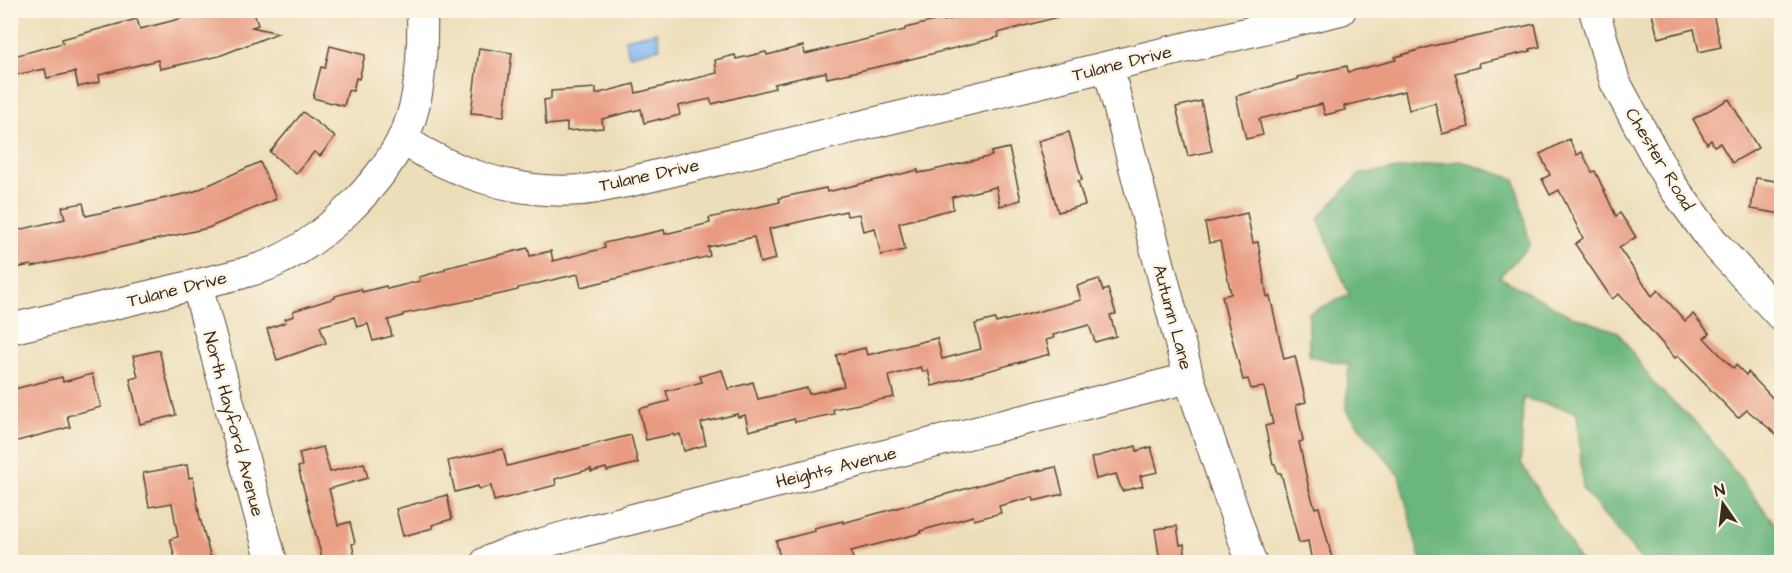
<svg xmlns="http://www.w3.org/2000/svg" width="1792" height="573" font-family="'Architects Daughter',sans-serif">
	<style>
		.forest { fill: #6bb67e; stroke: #53704e; stroke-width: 1.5 }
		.water { fill: #84baf3; stroke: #607288; stroke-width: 1.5 }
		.building { fill: #e99b82 }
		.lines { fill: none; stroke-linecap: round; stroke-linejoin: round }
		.minor-casing { stroke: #564535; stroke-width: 32 }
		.minor { stroke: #fff; stroke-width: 30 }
		.labels { text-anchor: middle; stroke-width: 5; stroke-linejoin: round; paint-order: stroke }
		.street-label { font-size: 18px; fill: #3b2a1e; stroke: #fcf5e5 }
	</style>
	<rect width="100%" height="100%" fill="#fcf5e5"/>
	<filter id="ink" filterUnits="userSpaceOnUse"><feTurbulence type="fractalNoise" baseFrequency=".0167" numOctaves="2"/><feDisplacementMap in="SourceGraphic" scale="12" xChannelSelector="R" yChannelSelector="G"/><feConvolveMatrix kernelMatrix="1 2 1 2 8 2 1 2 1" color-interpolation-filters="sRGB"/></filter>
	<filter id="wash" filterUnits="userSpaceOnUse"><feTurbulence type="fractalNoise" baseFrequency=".008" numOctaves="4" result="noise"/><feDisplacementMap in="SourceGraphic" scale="24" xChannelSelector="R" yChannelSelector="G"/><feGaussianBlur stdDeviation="1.35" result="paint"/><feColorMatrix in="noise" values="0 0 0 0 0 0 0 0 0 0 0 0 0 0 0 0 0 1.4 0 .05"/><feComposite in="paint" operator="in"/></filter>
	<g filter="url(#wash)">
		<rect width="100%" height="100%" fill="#eddeba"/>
		<path class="forest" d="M1460,161L1515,179L1530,245L1499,277L1567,314L1618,332L1654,384L1702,429L1781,532V562H1643L1583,489L1577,412L1523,398L1521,463L1581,562H1421L1399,475L1346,410L1349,365L1309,356V313L1349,295L1318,218L1360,174Z"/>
		<path class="water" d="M657,32L660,48L629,55L625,39Z"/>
		<g id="blocks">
			<g class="building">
				<path d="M188,10H218L220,16L234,10H253L258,25L252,27L278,33L219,56L160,69L158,60L99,75L100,82L78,87L75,72L47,78L45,69L10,76V57L63,43L62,39L137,19L140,29L191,16Z"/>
				<path d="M990,10H1058V17L998,33L999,37L895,63L827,78L826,72L774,84L775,88L712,104L710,99L678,106L680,115L660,120V119L644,123L641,109L602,119L603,128L567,131V123L546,125L544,100L551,99V91L596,88V94L634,84L636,93L717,73L715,60L735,55L736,59L766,52L767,55L803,46L805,54L905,30V28L943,19L944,21Z"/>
				<path d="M1651,10H1712L1721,47L1699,52L1694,29L1658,38Z"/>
				<path d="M1535,24L1540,47L1530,49L1531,51L1479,63L1480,67L1455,73L1469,127L1442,134L1435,103L1409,110L1405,91L1344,106L1345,110L1325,115L1322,104L1259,119L1263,135L1246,139L1236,96L1298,79L1297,77L1347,66L1348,72L1396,60L1395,57L1432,46Z"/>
				<path d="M330,46L365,55L359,79L356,78L353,91L348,90L344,106L313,98L321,67L325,68Z"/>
				<path d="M479,48L512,53L504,116L471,113Z"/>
				<path d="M1729,99L1758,148L1732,163L1720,143L1714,146L1711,140L1707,144L1693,119Z"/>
				<path d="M1201,101L1212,151L1188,156L1176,107Z"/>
				<path d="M303,112L335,137L320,156L314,152L296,174L270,152Z"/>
				<path d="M1069,132L1082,180L1078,181L1085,205L1058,212L1038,141Z"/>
				<path d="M1569,139L1577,155L1582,152L1592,172L1595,171L1616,216L1620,213L1636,237L1619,248L1652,296L1658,290L1685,321L1693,314L1710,334L1704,338L1733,368L1736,365L1746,375L1748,372L1782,408V439L1747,410L1738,418L1678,356L1675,358L1619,294L1612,299L1575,244L1583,238L1559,190L1550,195L1542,179L1550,175L1540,154Z"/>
				<path d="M1009,148L1021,200L1000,206L996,187L952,197L953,209L899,223L905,250L881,255L875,228L863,231L859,214L847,216L846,211L769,229L776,259L760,263L754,237L708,247L710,256L581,287L578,274L518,288V290L501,294L403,314V316L388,320L392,336L373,341L368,324L357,327L354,317L320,326L326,343L277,360L267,329L286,322L285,319L294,316L293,311L335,298V296L361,289L362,292L386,286L387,289L420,281L419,277L445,270V268L528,248L530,256L551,251L553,261L605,248L604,243L664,230L665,234L710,223L709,218L780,202L779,198L826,188L827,192L918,170V173L930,171L992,156L991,152Z"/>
				<path d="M260,162L276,199L208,228L32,267L31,265L10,269V232L65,219L62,207L83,203L86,216L193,192Z"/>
				<path d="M1756,178L1782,182V214L1751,209Z"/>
				<path d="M1247,213L1253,243L1258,242L1267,297L1270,296L1284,359L1295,356L1306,402L1296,405L1303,441L1299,442L1309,489L1315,508L1319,507L1333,562H1312L1308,541L1299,543L1281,473H1278L1275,464H1273L1265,426L1273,424L1264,387L1251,389L1248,379L1243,380L1229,327L1222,296L1231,294L1220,241L1209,243L1205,223Z"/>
				<path d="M1099,279L1103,291L1108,289L1116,314L1110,315L1116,336L1095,342L1089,325L1053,335L1054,338L1046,340L1050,354L932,386L928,370L923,372L921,367L889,376L894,397L833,409L834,414L795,422L794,419L749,431L745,415L738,417L737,414L701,423L706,445L684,451L680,434L674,436L673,434L646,440L639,409L669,401L666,391L702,382L700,376L722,370L728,389L753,382L758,399L807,388L809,394L844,386L836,355L865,348L867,355L937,338L942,359L981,349L975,324L995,319L996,323L1081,300L1077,286Z"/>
				<path d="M159,350L176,415L140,424L130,379L138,377L133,356Z"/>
				<path d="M92,374L101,407L67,416L70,427L10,443V390L62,377L63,382Z"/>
				<path d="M631,435L638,463L607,471L606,468L591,472V469L555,479L556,485L494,501L491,486L479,489L478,486L455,492L448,461L503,449L507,466Z"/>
				<path d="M1136,446L1137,451L1151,447L1158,472L1140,476L1143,486L1122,491L1116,474L1096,479L1091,458Z"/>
				<path d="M323,447L330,472L364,463L368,478L329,489L338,525L350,522L355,543L352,544L356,562H323L298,467L302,466L299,453Z"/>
				<path d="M187,465L189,478L193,477L200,518L212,562H176L170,539L178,537L172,503L149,507L143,473Z"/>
				<path d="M1056,467L1063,494L1034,501L1033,497L999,506L1001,513L974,520L973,516L920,531L921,533L851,551L853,559L837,562H781L776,541L815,531L814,528L843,521V523L1008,477Z"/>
				<path d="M447,495L452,519L432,525L433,528L403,536L396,509Z"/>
				<path d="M1177,526L1180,545L1184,544L1186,562H1160L1155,529Z"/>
			</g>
		</g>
	</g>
	<g filter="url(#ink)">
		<use href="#blocks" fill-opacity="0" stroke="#564535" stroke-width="1.5"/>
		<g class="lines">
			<defs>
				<g id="minor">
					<path d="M1594,10L1615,82L1671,184L1714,243L1782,317"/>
					<path d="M1108,67L1189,378L1251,562"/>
					<path d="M402,139C455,174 518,195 582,190C597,189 613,184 628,182L1341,10"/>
					<path d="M197,285L272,562"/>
					<path d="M10,329L240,274C252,270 264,268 275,262C324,240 377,187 402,140C421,105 423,50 422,10"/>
					<path d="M486,562L505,554L574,534L1189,378"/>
				</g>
			</defs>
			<use href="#minor" class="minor-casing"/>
			<use href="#minor" class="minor"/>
		</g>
	</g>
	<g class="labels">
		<g class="street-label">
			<text transform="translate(1122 63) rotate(-14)" y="6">Tulane Drive</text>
			<text transform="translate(1660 159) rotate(59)" y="6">Chester Road</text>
			<text transform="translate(649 175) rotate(-12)" y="6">Tulane Drive</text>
			<text transform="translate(177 289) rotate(-14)" y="6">Tulane Drive</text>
			<text transform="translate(1173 317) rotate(75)" y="6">Autumn Lane</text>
			<text transform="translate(234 424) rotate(75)" y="6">North Hayford Avenue</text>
			<text transform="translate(836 467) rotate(-14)" y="6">Heights Avenue</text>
		</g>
	</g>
	<rect width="1792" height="573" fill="none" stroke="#fcf5e5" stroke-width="36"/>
	<g transform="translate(1723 504) rotate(346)" stroke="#fcf5e5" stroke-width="4.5" paint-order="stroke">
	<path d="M0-4.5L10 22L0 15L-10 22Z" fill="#3b2a1e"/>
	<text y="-9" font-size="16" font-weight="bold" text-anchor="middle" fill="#3b2a1e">N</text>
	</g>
</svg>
